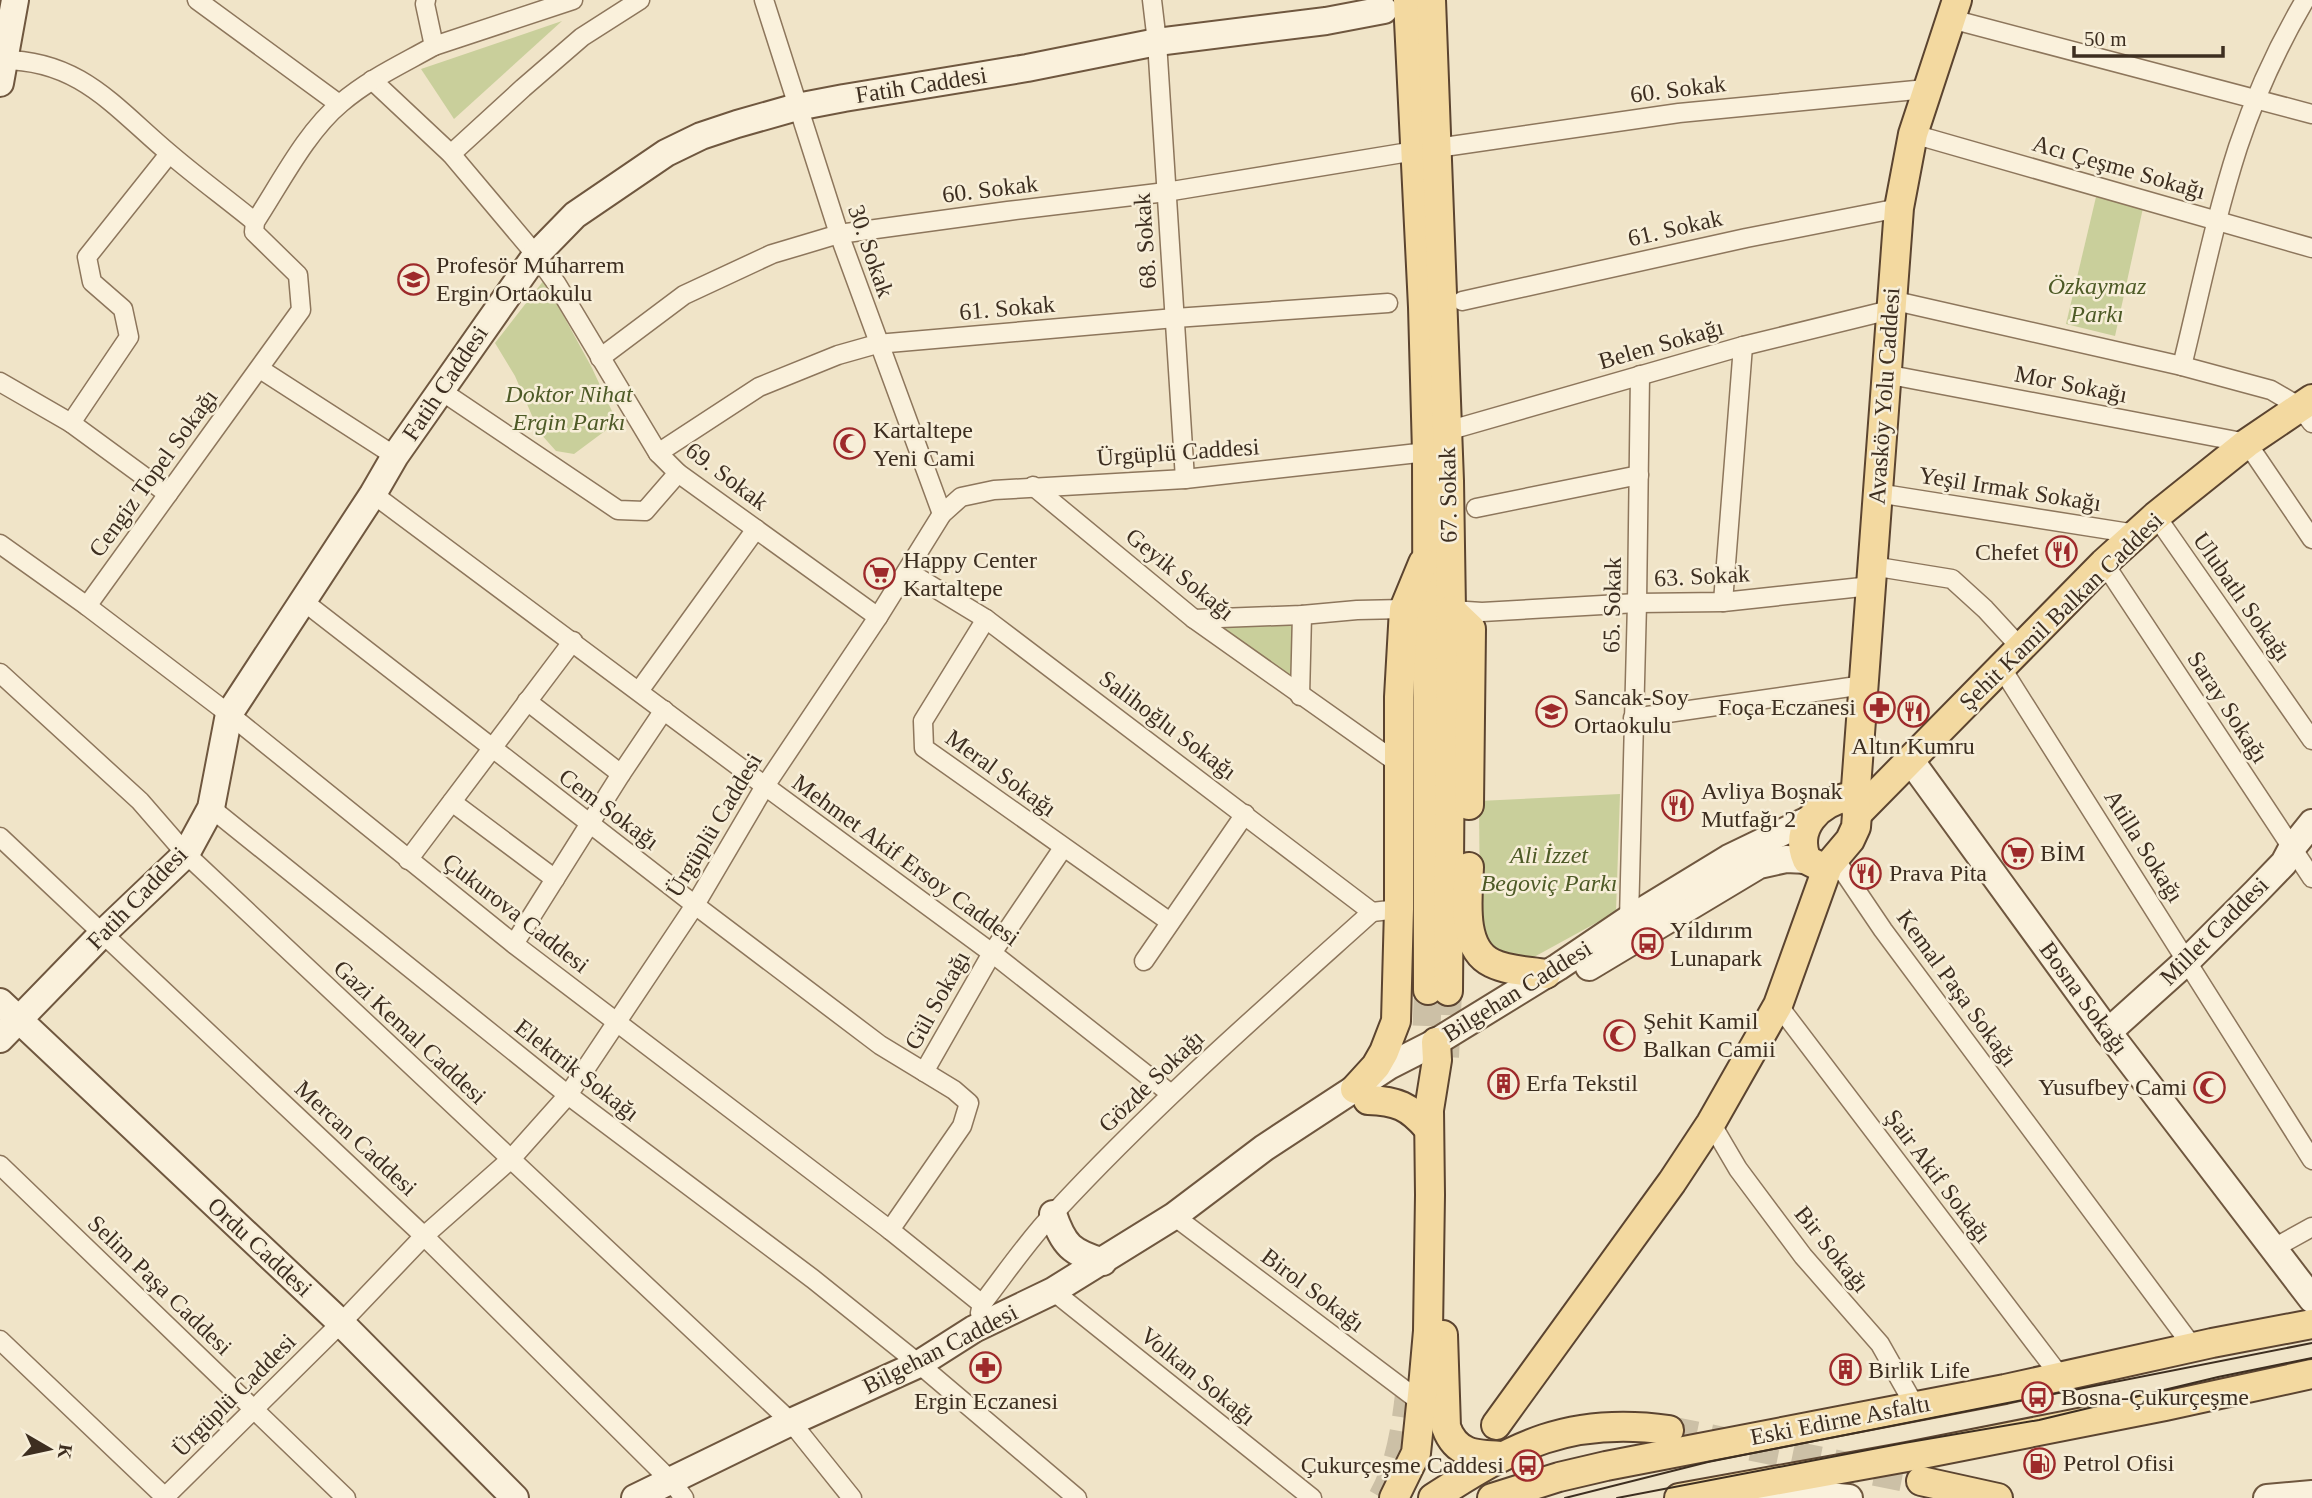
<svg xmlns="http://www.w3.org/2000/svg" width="2312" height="1498" font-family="Georgia,serif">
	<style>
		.green { fill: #c9cf9b }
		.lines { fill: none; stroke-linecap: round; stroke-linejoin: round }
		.primary-tunnel { stroke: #ccc0a6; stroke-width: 28; stroke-dasharray: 28 14; stroke-linecap: butt }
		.street-casing { stroke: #8d765c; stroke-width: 21 }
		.secondary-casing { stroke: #6f573f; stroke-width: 30 }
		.primary-casing { stroke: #5b4430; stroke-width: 32 }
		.street { stroke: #faf1dc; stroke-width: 18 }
		.secondary { stroke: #faf1dc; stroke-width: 26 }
		.primary { stroke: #f3d9a0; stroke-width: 28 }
		.tram { stroke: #3d2e20; stroke-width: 2 }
		.labels { text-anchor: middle; stroke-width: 5; stroke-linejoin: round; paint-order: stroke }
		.street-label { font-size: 24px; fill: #3d2e20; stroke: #f7eed8 }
		.poi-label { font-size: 24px; fill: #3d2e20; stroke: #f7eed8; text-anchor: start }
		.park-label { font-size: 24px; font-style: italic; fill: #4d5a26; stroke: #f7eed8 }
	</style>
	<rect width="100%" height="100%" fill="#f0e4c8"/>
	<g class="green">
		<path d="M562,21L454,119L421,69Z"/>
		<path d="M2096,197L2143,208L2115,336L2066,324Z"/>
		<path d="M544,280L592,368L617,422L574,454L556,451L539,432L515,376L495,343Z"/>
		<path d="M1296,624L1293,683L1215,625Z"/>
		<path d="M1620,794L1616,912L1534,957L1519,961L1490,950L1480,925L1479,801Z"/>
	</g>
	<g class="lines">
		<g class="primary-tunnel">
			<path d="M1445,1057L1448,991"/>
			<path d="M1425,1068L1428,990"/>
			<path d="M1669,1430L1921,1481"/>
			<path d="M1382,1498C1399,1468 1405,1429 1409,1395"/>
		</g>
		<defs>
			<g id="street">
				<path d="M197,0L339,104"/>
				<path d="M764,0L839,234L942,514"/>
				<path d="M1152,0L1157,42L1185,479"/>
				<path d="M1951,19L2312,114"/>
				<path d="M434,46L573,0"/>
				<path d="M0,60C80,59 115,108 170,154C198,178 227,199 255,222"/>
				<path d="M372,80L451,154L536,255L556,283L658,453L678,473L878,617"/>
				<path d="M1913,134L2312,248"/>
				<path d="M1437,148L1679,113L1926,89"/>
				<path d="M451,154L523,88L582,37L640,0"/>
				<path d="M1891,300L2182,366L2271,390L2300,407L2312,423"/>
				<path d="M1462,301L1746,238L1899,208"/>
				<path d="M600,358L684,295L772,254L839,234L1008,211L1166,192L1415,151"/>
				<path d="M2182,366C2200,293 2215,218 2238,147C2255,96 2278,46 2305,0"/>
				<path d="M260,369L395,456"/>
				<path d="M1885,374L2247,443L2312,539"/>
				<path d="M0,382L71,423L168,494"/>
				<path d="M440,390L618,510L645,511L678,473"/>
				<path d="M71,423L129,337L123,309L92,282L87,257L169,154"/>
				<path d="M1447,431L1743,346L1890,310"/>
				<path d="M658,453L759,387L838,355L877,344L1175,318L1388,303"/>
				<path d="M1033,486L1194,619L1399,764"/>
				<path d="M1877,493L2136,534"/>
				<path d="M373,494L765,786L992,953L1171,1094"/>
				<path d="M1476,508L1639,475"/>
				<path d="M2156,516L2312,740"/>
				<path d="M0,544L87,606L229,714L514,944L890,1230L982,1304"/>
				<path d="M2104,563L2312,878"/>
				<path d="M1872,566L1952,579L1985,609L2020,647"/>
				<path d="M907,571L986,619L1372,912L1399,909"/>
				<path d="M303,601L695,905L880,1045L954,1090L969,1103L962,1126L890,1230"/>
				<path d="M1723,602L1743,346"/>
				<path d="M87,606L301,310L298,275L254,232L255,222C280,184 306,132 341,103C369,79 402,64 434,46L425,4L426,0"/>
				<path d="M1451,610L1482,612L1637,603L1723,602L1871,586"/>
				<path d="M986,619L923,721L924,748L1170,922"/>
				<path d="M1194,619L1302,615L1357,610L1404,609"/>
				<path d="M2001,667L2312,1160"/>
				<path d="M0,673L140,801L186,854L791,1422L852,1498"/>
				<path d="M639,691L756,529"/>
				<path d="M1300,696L1302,615"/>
				<path d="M527,701L621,774"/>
				<path d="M1633,718L1864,685"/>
				<path d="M452,802L555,879"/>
				<path d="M211,808L568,1095L813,1279L919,1364L1077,1498"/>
				<path d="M0,837L424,1236L672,1482L684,1498"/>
				<path d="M1835,859L1883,930L2193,1347"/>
				<path d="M408,860L573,641"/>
				<path d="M1629,919L1637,603L1640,375"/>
				<path d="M514,944L621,774L664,710"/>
				<path d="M1144,961L1245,814"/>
				<path d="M1778,1005L2060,1376"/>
				<path d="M924,1072L992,953L1063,848"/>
				<path d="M1711,1123L1738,1169L1803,1256L1880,1344L1915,1406"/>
				<path d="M0,1165L346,1498"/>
				<path d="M1174,1216L1422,1403"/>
				<path d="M2274,1248L2312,1227"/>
				<path d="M1053,1291L1312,1498"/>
				<path d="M980,1313L982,1304C1006,1273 1028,1240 1055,1212C1154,1105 1264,1009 1372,912"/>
				<path d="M0,1340L166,1498"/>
				<path d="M164,1498L341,1323L424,1236L511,1159L568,1095L695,905L765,786L878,617L942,514L961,497L994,490L1185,479L1427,452"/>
			</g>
			<g id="secondary">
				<path d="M0,83L15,0"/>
				<path d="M1911,761L2108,1032L2312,1299"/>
				<path d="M1589,967L1759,865L1786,859L1807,860"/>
				<path d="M0,1002L341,1323L515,1498"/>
				<path d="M2108,1032L2187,961L2256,892L2284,863L2292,848L2312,823"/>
				<path d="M0,1039L102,934L186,854L211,808L229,714L373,494L395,456L536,255L575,215L666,153L701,136L737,124L797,107L844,98L1027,68L1157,42L1326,21L1384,10"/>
				<path d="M1053,1214C1064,1246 1071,1252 1103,1262"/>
				<path d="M1755,1489L1849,1498"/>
				<path d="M635,1498L791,1422L919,1364L974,1329L1053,1291L1174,1216L1264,1148L1389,1066L1436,1042L1558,967L1629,919L1729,858L1810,819"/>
				<path d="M2267,1498L2312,1494"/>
			</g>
			<g id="primary">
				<path d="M1408,0L1423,307L1427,452L1428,990"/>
				<path d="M1431,0L1449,481L1451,610L1448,991"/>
				<path d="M1451,610L1471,629L1469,805"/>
				<path d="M1857,814L2104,563L2156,516L2247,443L2312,399"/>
				<path d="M1828,866H1819L1807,860C1793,829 1818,802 1849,797L1855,801"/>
				<path d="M1469,867C1468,895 1460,948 1492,963C1508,971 1529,971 1546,974"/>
				<path d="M1355,1089L1376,1066L1384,1052L1396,1021L1399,909V697L1404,609L1423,563"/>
				<path d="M1368,1100C1397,1101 1409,1106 1428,1128"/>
				<path d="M1443,1335L1446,1427C1456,1455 1476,1455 1503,1456"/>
				<path d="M1496,1425L1672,1182L1711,1123L1778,1005L1828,866L1850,840L1856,827L1857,814L1855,801L1899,208L1913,134L1957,0"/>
				<path d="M1921,1481L1998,1498"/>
				<path d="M1394,1498L1416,1453L1424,1376L1428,1331L1430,1195L1429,1110L1437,1060L1436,1042"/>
				<path d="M1433,1498C1515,1445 1569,1416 1669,1430"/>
				<path d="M1492,1498L1559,1477L1606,1466L2005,1389L2212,1343L2312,1324"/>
				<path d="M1679,1498L1907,1457L2165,1406L2312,1374"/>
			</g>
		</defs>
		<use href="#street" class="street-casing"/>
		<use href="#secondary" class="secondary-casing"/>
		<use href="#primary" class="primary-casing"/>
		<use href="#street" class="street"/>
		<use href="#secondary" class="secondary"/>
		<use href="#primary" class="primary"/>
		<g class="tram">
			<path d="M1565,1498L1708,1462L2312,1343"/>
			<path d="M1617,1498L1904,1443L2039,1420L2218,1377L2312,1358"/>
		</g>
	</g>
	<defs>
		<symbol id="school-ring" viewBox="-11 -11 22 22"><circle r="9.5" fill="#f7eed8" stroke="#9e2a2b" stroke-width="1.5"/><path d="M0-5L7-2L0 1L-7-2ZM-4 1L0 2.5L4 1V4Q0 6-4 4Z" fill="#9e2a2b"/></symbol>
		<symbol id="mosque-ring" viewBox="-11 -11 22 22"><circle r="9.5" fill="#f7eed8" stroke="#9e2a2b" stroke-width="1.5"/><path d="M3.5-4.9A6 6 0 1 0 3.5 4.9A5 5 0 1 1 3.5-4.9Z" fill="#9e2a2b"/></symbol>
		<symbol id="restaurant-ring" viewBox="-11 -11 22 22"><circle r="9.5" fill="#f7eed8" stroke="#9e2a2b" stroke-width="1.5"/><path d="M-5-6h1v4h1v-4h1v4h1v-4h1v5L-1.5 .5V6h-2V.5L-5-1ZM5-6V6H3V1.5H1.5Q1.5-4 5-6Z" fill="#9e2a2b"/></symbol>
		<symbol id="supermarket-ring" viewBox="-11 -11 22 22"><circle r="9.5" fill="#f7eed8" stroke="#9e2a2b" stroke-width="1.5"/><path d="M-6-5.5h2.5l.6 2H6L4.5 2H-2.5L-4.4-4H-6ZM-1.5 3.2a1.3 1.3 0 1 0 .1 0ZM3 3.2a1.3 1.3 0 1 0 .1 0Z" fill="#9e2a2b"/></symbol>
		<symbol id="pharmacy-ring" viewBox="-11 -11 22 22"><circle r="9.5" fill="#f7eed8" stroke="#9e2a2b" stroke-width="1.5"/><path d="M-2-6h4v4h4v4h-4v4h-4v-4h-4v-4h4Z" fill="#9e2a2b"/></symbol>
		<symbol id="bus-ring" viewBox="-11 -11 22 22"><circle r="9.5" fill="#f7eed8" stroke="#9e2a2b" stroke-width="1.5"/><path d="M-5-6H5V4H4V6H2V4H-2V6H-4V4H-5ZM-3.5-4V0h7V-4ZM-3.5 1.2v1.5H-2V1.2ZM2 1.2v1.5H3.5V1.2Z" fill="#9e2a2b"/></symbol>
		<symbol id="building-ring" viewBox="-11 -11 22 22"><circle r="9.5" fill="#f7eed8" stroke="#9e2a2b" stroke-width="1.5"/><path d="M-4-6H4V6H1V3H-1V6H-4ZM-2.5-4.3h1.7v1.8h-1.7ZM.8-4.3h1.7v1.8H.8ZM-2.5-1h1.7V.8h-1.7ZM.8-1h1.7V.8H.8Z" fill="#9e2a2b"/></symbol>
		<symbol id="fuel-ring" viewBox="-11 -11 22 22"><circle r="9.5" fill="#f7eed8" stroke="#9e2a2b" stroke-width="1.5"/><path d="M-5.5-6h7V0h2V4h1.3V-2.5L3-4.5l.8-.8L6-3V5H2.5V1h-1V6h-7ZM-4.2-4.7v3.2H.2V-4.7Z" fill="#9e2a2b"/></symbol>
	</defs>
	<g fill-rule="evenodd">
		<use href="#school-ring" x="396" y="262" width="35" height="35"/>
		<use href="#mosque-ring" x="832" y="426" width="35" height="35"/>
		<use href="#restaurant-ring" x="2044" y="534" width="35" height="35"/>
		<use href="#supermarket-ring" x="862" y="556" width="35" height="35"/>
		<use href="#pharmacy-ring" x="1862" y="690" width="35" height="35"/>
		<use href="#school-ring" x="1534" y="694" width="35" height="35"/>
		<use href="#restaurant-ring" x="1896" y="694" width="35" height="35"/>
		<use href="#restaurant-ring" x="1660" y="788" width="35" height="35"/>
		<use href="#supermarket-ring" x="2000" y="836" width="35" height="35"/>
		<use href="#restaurant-ring" x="1848" y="856" width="35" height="35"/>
		<use href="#bus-ring" x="1630" y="926" width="35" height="35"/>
		<use href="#mosque-ring" x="1602" y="1018" width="35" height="35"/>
		<use href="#building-ring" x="1486" y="1066" width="35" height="35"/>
		<use href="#mosque-ring" x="2192" y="1070" width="35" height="35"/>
		<use href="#pharmacy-ring" x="968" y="1350" width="35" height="35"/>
		<use href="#building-ring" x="1828" y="1352" width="35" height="35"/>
		<use href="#bus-ring" x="2020" y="1380" width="35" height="35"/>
		<use href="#fuel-ring" x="2022" y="1446" width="35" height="35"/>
		<use href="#bus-ring" x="1510" y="1448" width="35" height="35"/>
	</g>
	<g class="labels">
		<g class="street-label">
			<text transform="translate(921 85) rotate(-9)" y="8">Fatih Caddesi</text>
			<text transform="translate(1678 89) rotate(-7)" y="8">60. Sokak</text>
			<text transform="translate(2119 167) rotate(16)" y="8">Acı Çeşme Sokağı</text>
			<text transform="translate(990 189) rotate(-7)" y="8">60. Sokak</text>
			<text transform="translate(1675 228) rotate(-13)" y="8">61. Sokak</text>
			<text transform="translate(1145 241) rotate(-94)" y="8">68. Sokak</text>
			<text transform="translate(871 251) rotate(71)" y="8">30. Sokak</text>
			<text transform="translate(1007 308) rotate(-5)" y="8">61. Sokak</text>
			<text transform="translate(1661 344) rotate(-16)" y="8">Belen Sokağı</text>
			<text transform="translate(445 383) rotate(-56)" y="8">Fatih Caddesi</text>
			<text transform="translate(2071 384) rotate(11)" y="8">Mor Sokağı</text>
			<text transform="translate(1884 396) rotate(-86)" y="8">Avasköy Yolu Caddesi</text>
			<text transform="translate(1178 452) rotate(-4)" y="8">Ürgüplü Caddesi</text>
			<text transform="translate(153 473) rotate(-54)" y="8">Cengiz Topel Sokağı</text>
			<text transform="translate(727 476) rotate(37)" y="8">69. Sokak</text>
			<text transform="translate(2010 489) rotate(9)" y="8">Yeşil Irmak Sokağı</text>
			<text transform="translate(1448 495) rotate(-91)" y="8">67. Sokak</text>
			<text transform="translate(1180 574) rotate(39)" y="8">Geyik Sokağı</text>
			<text transform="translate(1702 576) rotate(-3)" y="8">63. Sokak</text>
			<text transform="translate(2242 597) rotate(55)" y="8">Ulubatlı Sokağı</text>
			<text transform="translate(1612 605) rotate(-89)" y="8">65. Sokak</text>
			<text transform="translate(2061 611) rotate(-44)" y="8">Şehit Kamil Balkan Caddesi</text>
			<text transform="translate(2228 707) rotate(57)" y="8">Saray Sokağı</text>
			<text transform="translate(1168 725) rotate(37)" y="8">Salihoğlu Sokağı</text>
			<text transform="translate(1001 773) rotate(36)" y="8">Meral Sokağı</text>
			<text transform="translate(609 809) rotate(37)" y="8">Cem Sokağı</text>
			<text transform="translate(714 825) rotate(-59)" y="8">Ürgüplü Caddesi</text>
			<text transform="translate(2144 846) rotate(58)" y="8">Atilla Sokağı</text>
			<text transform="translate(906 860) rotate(36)" y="8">Mehmet Akif Ersoy Caddesi</text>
			<text transform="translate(137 898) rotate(-46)" y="8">Fatih Caddesi</text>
			<text transform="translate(516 913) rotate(38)" y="8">Çukurova Caddesi</text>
			<text transform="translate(2214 931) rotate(-45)" y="8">Millet Caddesi</text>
			<text transform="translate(1957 988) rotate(54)" y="8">Kemal Paşa Sokağı</text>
			<text transform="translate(1517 991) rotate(-32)" y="8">Bilgehan Caddesi</text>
			<text transform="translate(2084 998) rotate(54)" y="8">Bosna Sokağı</text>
			<text transform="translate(937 1000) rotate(-61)" y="8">Gül Sokağı</text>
			<text transform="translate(410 1032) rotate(43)" y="8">Gazi Kemal Caddesi</text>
			<text transform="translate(577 1070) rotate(38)" y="8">Elektrik Sokağı</text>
			<text transform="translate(1151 1081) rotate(-44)" y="8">Gözde Sokağı</text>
			<text transform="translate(356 1138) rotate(43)" y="8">Mercan Caddesi</text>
			<text transform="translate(1938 1176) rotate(53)" y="8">Şair Akif Sokağı</text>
			<text transform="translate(260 1247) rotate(43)" y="8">Ordu Caddesi</text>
			<text transform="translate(1832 1249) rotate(51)" y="8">Bir Sokağı</text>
			<text transform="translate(160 1285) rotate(44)" y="8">Selim Paşa Caddesi</text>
			<text transform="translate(1313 1290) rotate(37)" y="8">Birol Sokağı</text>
			<text transform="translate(940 1349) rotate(-27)" y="8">Bilgehan Caddesi</text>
			<text transform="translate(1198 1376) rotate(39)" y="8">Volkan Sokağı</text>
			<text transform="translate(234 1395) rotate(-45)" y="8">Ürgüplü Caddesi</text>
			<text transform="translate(1840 1420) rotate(-11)" y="8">Eski Edirne Asfaltı</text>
		</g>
		<g class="poi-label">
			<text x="436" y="273">Profesör Muharrem<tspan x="436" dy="28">Ergin Ortaokulu</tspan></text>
			<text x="873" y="438">Kartaltepe<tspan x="873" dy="28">Yeni Cami</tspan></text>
			<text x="2039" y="560" text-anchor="end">Chefet</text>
			<text x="903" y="568">Happy Center<tspan x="903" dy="28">Kartaltepe</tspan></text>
			<text x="1574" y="705">Sancak-Soy<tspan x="1574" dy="28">Ortaokulu</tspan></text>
			<text x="1856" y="715" text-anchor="end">Foça Eczanesi</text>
			<text x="1913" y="754" text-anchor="middle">Altın Kumru</text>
			<text x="1701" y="799">Avliya Boşnak<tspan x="1701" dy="28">Mutfağı 2</tspan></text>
			<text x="2040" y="861">BİM</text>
			<text x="1889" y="881">Prava Pita</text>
			<text x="1670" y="938">Yıldırım<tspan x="1670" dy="28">Lunapark</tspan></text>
			<text x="1643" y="1029">Şehit Kamil<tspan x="1643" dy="28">Balkan Camii</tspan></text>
			<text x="1526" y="1091">Erfa Tekstil</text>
			<text x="2187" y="1095" text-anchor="end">Yusufbey Cami</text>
			<text x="1868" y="1378">Birlik Life</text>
			<text x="2061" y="1405">Bosna-Çukurçeşme</text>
			<text x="986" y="1409" text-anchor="middle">Ergin Eczanesi</text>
			<text x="2063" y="1471">Petrol Ofisi</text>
			<text x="1504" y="1473" text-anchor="end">Çukurçeşme Caddesi</text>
		</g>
		<g class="park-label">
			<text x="2097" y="294">Özkaymaz<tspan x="2097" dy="28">Parkı</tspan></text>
			<text x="569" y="402">Doktor Nihat<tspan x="569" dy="28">Ergin Parkı</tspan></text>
			<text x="1549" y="863">Ali İzzet<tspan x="1549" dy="28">Begoviç Parkı</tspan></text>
		</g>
	</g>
	<g transform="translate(49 1449) rotate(99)" stroke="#f7eed8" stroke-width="5" paint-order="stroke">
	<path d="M0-5L12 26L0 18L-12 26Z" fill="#3d2e20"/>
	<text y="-10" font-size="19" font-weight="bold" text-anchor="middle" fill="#3d2e20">K</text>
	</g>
	<path d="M2074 46v10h149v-10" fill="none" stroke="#3d2e20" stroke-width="3.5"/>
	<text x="2084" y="46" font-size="21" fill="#3d2e20" stroke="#f7eed8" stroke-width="5" paint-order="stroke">50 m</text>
</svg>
